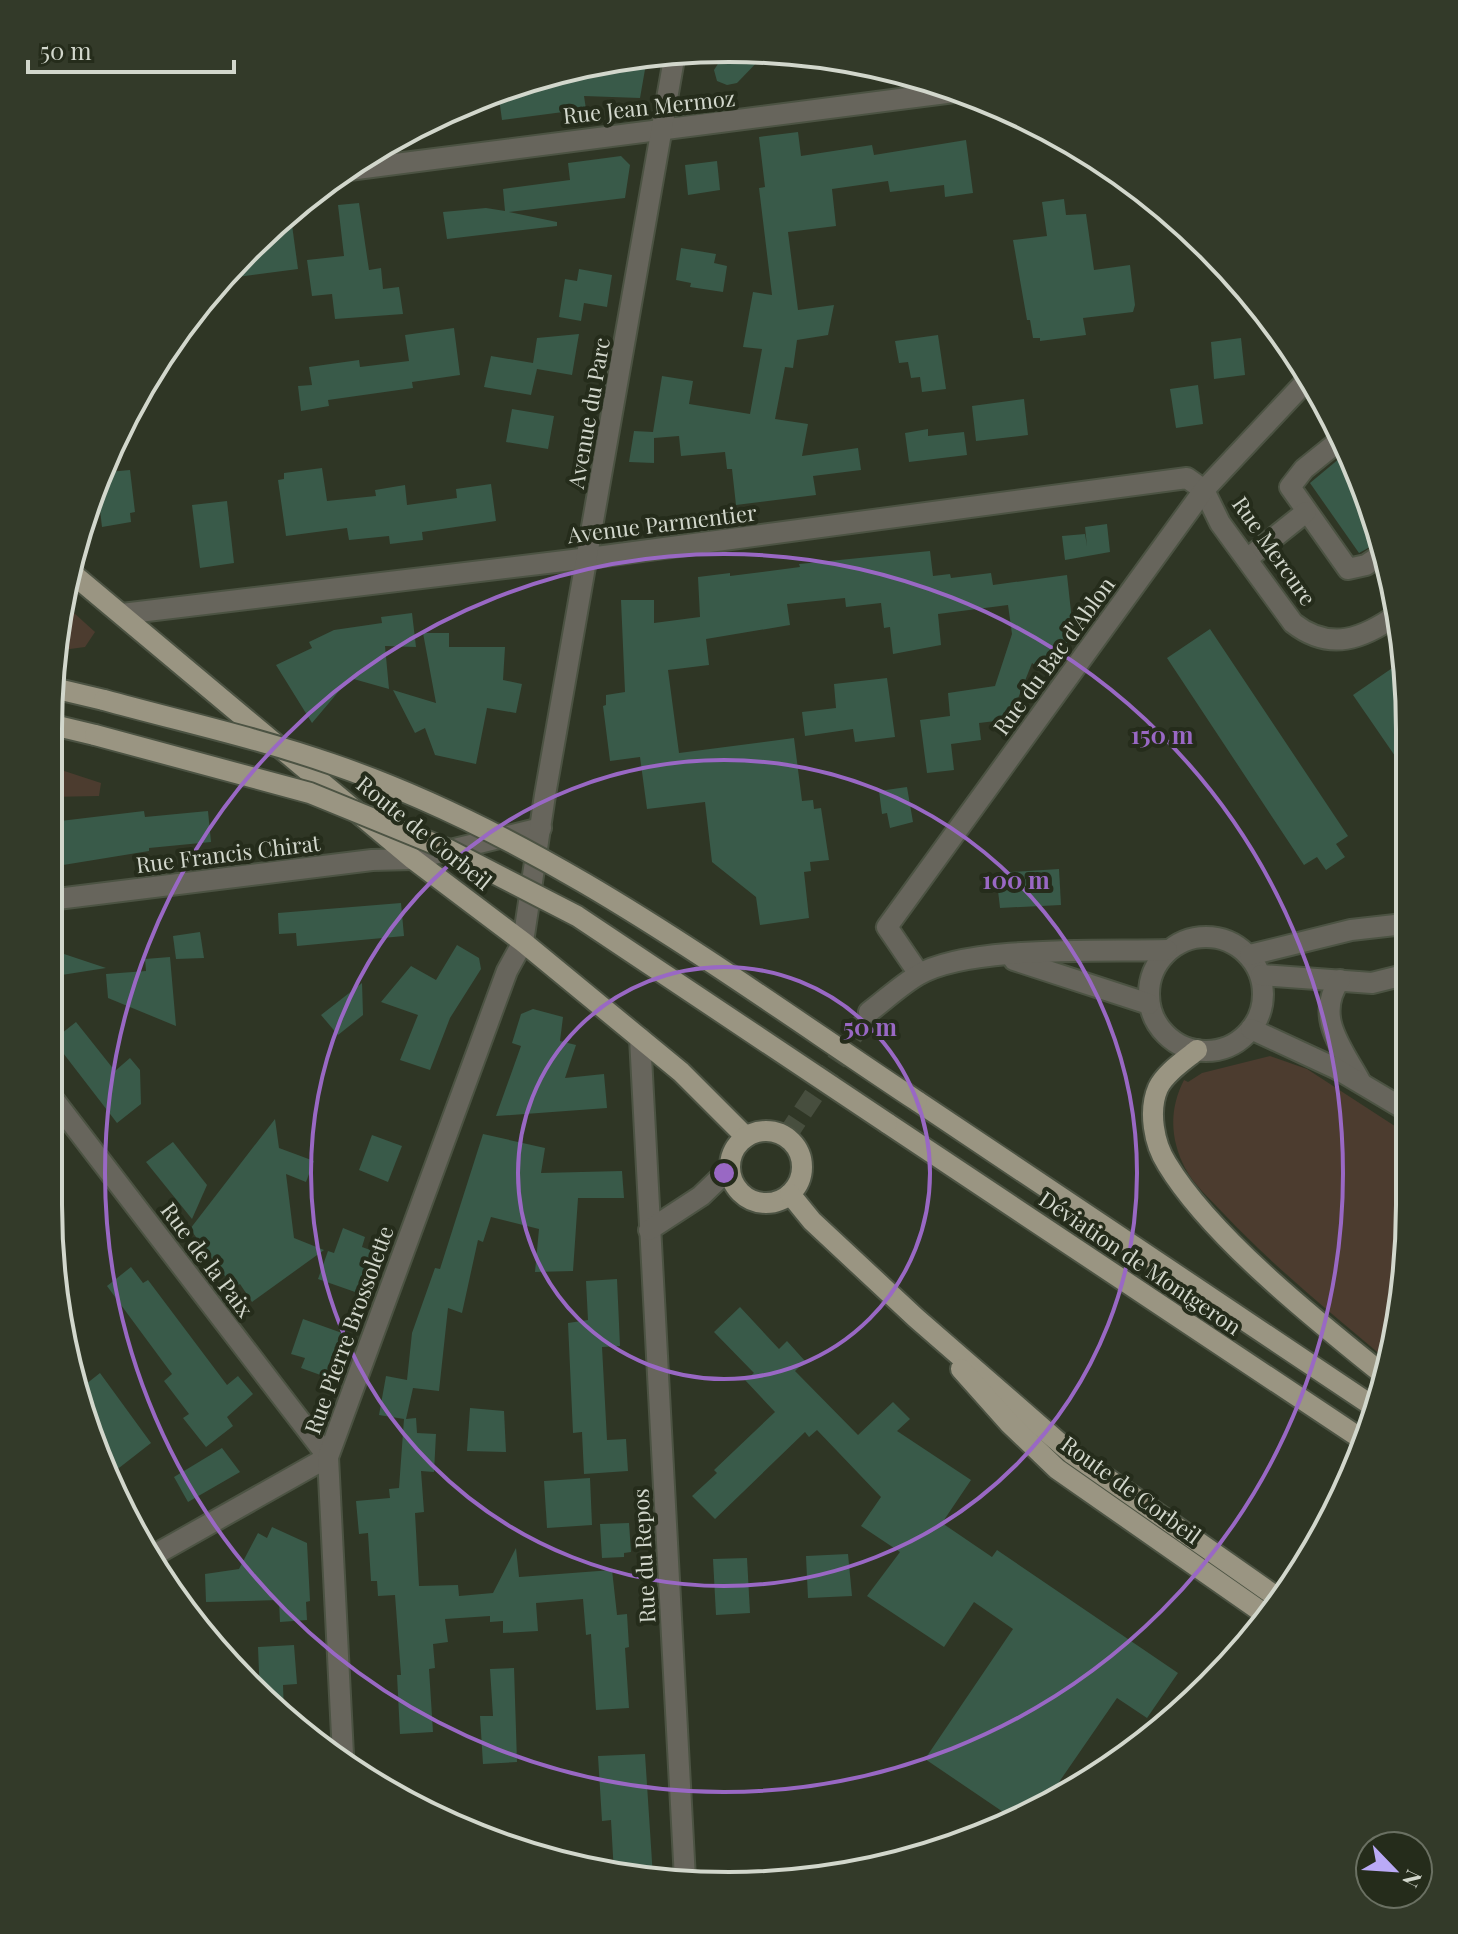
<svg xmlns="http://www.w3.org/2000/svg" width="1458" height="1934" font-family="'Playfair Display',serif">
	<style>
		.green { fill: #4c3c2f }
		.building { fill: #395a49 }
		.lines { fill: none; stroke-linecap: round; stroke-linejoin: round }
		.minor-tunnel { stroke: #474e3e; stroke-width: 20; stroke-dasharray: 20 10; stroke-linecap: butt }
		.minor-casing { stroke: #4c5343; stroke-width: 24 }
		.major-casing { stroke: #4c5343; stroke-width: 24 }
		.minor { stroke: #67655c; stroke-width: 20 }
		.major { stroke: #9a9582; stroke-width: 20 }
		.major-bridge-casing { stroke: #4c5343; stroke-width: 24; stroke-linecap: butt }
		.major-bridge { stroke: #9a9582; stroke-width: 20 }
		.ring { fill: none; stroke: #9968c4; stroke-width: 4 }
		.labels { text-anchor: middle; stroke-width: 8; stroke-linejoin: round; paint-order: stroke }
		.street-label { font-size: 22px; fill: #d2d7cc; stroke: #252c1b }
		.rim { fill: none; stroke: #d2d7cc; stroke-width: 4 }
		.centre { fill: #9968c4; stroke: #252c1b; stroke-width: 4 }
		.ring-label { font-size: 24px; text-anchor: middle; font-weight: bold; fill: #9968c4; stroke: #252c1b; stroke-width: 8; stroke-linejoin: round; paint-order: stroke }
	</style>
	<rect width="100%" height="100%" fill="#2f3625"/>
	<g class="green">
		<path d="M63,603L95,632L85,647L55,651Z"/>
		<path d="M49,766L101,783L99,796L49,797Z"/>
		<path d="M1270,1056L1307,1069L1404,1132V1294L1388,1361C1332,1314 1275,1268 1224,1214C1211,1200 1194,1185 1185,1168C1170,1139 1169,1109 1184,1080L1188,1082L1202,1073Z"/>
	</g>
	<g class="building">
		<path d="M728,48H729L767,52L737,83L727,85L717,81L714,70Z"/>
		<path d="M633,58H647L640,98L584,96L586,109L502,120L498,91L596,61Z"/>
		<path d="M798,132L801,156L872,145L874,155L966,140L973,193L945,197L944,185L890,192L888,181L832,189L836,226L788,232L798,310L834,305L828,335L797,340L793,368L785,367L775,419L808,424L802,456L858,448L861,470L813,476L816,495L736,505L732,469H727L725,452L681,456L679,436L654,438V463L629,462L634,431L653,432L662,376L693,381L689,404L750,414L762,349L743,347L753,292L772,295L759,188L765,187L759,137Z"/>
		<path d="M621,156L630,165L625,198L509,212L557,222V226L447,239L443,212L486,208L505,211L503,189L570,180L568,163Z"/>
		<path d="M717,161L720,190L688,195L685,165Z"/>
		<path d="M1064,199L1066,215L1086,214L1094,270L1130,265L1135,305L1133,312L1083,318L1086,335L1040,341V338H1033L1030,320H1027L1013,240L1047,236L1042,202Z"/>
		<path d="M359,203L369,270L381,268L383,289L399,287L403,314L335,319L332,294L312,296L307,260L344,256L338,205Z"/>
		<path d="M292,225L298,269L222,279L248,247L271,228Z"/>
		<path d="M681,248L716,254L714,263L727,266L723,292L690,287L691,283L676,280Z"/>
		<path d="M579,269L612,275L607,307L584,303L581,321L559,317L565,279L577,281Z"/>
		<path d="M454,328L460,375L412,382L413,388L328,400L329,406L301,411L298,386L312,385L309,367L359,360L360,367L409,361L405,335Z"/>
		<path d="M579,334L572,375L537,369L531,395L484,387L491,356L533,363L537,338Z"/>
		<path d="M938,335L946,389L922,392L920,377L911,378L908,362L899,363L895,341Z"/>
		<path d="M1241,338L1245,375L1214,379L1211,342Z"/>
		<path d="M1198,385L1203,424L1176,428L1170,389Z"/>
		<path d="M1024,399L1028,435L976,441L972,406Z"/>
		<path d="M512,409L554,416L548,449L506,442Z"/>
		<path d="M928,429V436L964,432L967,455L909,462L905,433Z"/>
		<path d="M1346,453L1374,510L1381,541L1359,553L1310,483Z"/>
		<path d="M322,468L327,501L376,496L375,490L405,485L407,505L457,498L456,489L491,484L496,521L422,532L423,540L390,544L389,536L349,540L347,528L286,536L278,480L284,479V473Z"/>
		<path d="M130,470L135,512L130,513L131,522L102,527L98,493L108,472Z"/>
		<path d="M227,501L234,563L200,568L192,505Z"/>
		<path d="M1107,524L1110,552L1065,560L1062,536L1085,534L1087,546L1085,527Z"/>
		<path d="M930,551L933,576L950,574L951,578L991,573L993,585L1067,575L1074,639L1049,675L1032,663L1017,701L1019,718L979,723L981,740L951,744L954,770L927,773L920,720L950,716L948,693L995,686L1012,634L1008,605L938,614L941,645L893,654L890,627L884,628L881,603L846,607L845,598L787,604L790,625L706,639L709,665L668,670L679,753L794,738L802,801L813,800L814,809L821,808L829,860L810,862L811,871L804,872L809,918L760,925L756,897L712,862L705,802L647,809L640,757L610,761L603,706L606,705V695L625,692L621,600H654V623L700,617L698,577L730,573V576L800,567L799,564Z"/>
		<path d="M412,613L416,647L385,646L389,689L350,678L312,723L276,665L312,648L309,642L334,630L382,623L381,617Z"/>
		<path d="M1210,629L1348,836L1336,844L1345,857L1326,870L1317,857L1304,865L1167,658Z"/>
		<path d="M423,633H449V647H505L503,680L522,684L516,713L487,708L476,764L435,755L425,728L415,733L393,690L436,703Z"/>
		<path d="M1404,660V769L1353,695Z"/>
		<path d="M887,678L895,737L855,742L853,729L805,736L802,712L836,708L834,684Z"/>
		<path d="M907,787L913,822L890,828L887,813L882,814L879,791Z"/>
		<path d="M144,811L145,817L208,811L211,842L149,848V851L57,866L52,822Z"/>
		<path d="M1059,869L1061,905L1000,908L996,873Z"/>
		<path d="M401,903L404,936L297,946L296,933L279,934L278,913Z"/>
		<path d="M200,932L204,958L176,959L173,936Z"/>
		<path d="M457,945L479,958L481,969L450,1018L430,1070L400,1060L418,1015L381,1002L411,966L436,980Z"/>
		<path d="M49,949L106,968L49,977Z"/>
		<path d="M170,957L176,1026L108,998L106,974L146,971L145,959Z"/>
		<path d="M362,983L363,1015L338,1035L321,1015Z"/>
		<path d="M533,1009L563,1017L560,1041L576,1045L565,1078L604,1074L607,1108L496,1116L521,1046L512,1043L521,1014Z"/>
		<path d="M76,1022L115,1071L130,1058L140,1070L141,1104L117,1123L60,1049L64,1047L57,1037Z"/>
		<path d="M275,1119L279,1148L314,1161L306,1182L286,1174L294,1238L324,1250L252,1302L240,1284L234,1288L190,1229Z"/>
		<path d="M483,1134L545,1148L541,1173L622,1171L624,1198H578L573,1271L535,1272L539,1229L491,1217L483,1242L478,1240L462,1313L448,1308L439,1391L413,1388L406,1419L416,1418L417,1433L436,1434L434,1472L421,1471L424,1512L415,1513L419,1586L458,1585L459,1596L493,1593L516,1548L519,1577L612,1570L617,1615L627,1614L629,1647L625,1648L629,1708L596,1710L591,1634L586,1635L583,1599L536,1603L538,1631L503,1633V1621L490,1622V1616L445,1619L448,1642L433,1644L435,1668L429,1669L433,1732L400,1734L397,1675H401L395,1595L378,1596L377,1581H371L368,1533L359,1534L356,1501L390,1498L389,1489L399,1488L404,1419L379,1415L386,1376L407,1380L412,1333L435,1268L440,1269Z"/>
		<path d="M372,1135L402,1146L388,1182L359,1170Z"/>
		<path d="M173,1142L207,1185L192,1219L146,1162Z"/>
		<path d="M343,1228L365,1237L362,1247L373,1251L358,1293L318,1279L328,1251L334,1253Z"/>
		<path d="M131,1267L143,1283L148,1280L227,1385L238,1376L253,1394L227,1417L233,1426L206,1447L183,1418L189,1414L164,1381L172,1374L107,1286Z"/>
		<path d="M617,1279L620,1346L602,1347L607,1440L626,1439L628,1471L584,1474L582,1432L573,1433L568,1323L588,1320L586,1281Z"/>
		<path d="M740,1307L779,1349L787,1341L805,1361L795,1371L858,1435L893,1402L910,1419L897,1431L971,1480L942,1523L992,1557L997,1550L1178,1673L1147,1718L1117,1698L1046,1801L1012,1818L925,1759L1013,1629L974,1602L944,1647L867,1596L900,1552L861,1526L881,1497L817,1430L809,1437L805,1432L715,1519L692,1496L717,1473L714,1470L775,1412L745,1380L754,1373L714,1332Z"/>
		<path d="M303,1319L342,1333L326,1377L301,1368L305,1358L291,1354Z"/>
		<path d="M100,1373L151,1443L110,1475L98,1445L104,1440L76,1392Z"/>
		<path d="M470,1408L504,1411L506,1452L467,1451Z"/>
		<path d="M222,1448L240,1472L188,1502L174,1477Z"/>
		<path d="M590,1478L592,1525L547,1528L544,1481Z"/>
		<path d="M629,1523L631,1552L624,1553V1557L602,1558L600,1524Z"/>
		<path d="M272,1527L307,1543L310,1601L306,1602L307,1620L280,1622L279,1600L206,1602L205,1574L239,1569L258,1533L267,1538Z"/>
		<path d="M848,1554L852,1596L808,1598L806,1556Z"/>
		<path d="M747,1558L750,1613L716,1615L713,1559Z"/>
		<path d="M294,1645L297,1684L283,1685L284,1713L260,1696L258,1647Z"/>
		<path d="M514,1668L517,1762L483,1764L480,1716H493L490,1669Z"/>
		<path d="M645,1754L653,1877L614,1874L611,1820L602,1821L598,1756Z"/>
	</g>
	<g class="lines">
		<path class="minor-tunnel" d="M786,1137L869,1012"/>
		<defs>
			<g id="minor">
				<path d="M341,171L962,91"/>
				<path d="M1340,440L1304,469L1290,487L1348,569L1366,565L1384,553"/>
				<path d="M1247,559L1306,512"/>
				<path d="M122,614L589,558L1187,478L1204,490L1220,523L1293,623C1330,652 1363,639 1398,614"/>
				<path d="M49,900L372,860L413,859L541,828"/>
				<circle cx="1206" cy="994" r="57"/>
				<path d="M1250,955L1351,930L1404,924"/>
				<path d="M1014,960L1149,1004"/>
				<path d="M919,974L887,927L1204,490L1309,378"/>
				<path d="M1261,975L1372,983L1404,975"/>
				<path d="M1340,980C1314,1016 1342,1048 1360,1081"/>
				<path d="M869,1012C885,1000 901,985 918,975C969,945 1104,952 1167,950"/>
				<path d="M1251,1029L1335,1068L1404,1109"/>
				<path d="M640,1038L685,1879"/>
				<path d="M48,1092L328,1457L149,1558"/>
				<path d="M649,1230L701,1196L730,1168"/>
				<path d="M343,1755L328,1457L507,971L523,942L545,795L675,53"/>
			</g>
			<g id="major">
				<path d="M68,570L413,859L523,942L681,1072L746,1137"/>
				<path d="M49,687L104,700"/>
				<path d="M49,724L95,735"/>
				<path d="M1197,1050C1185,1060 1165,1073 1158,1088C1148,1111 1154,1144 1167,1164C1211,1237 1318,1322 1385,1376"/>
				<path d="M917,1101L1377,1409"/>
				<path d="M887,1123L1366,1442"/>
				<circle cx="766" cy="1167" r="36"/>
				<path d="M790,1194L812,1221L916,1318L1071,1453L1278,1598"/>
				<path d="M961,1369L1010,1424L1057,1469L1266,1615"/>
			</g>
		</defs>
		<use href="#minor" class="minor-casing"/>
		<use href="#major" class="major-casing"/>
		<use href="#minor" class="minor"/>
		<use href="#major" class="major"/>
		<defs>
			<g id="major-bridge">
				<path d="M104,700C180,721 258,738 332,764C546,837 730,977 917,1101"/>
				<path d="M95,735L310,793L447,849L577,916L887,1123"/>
			</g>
		</defs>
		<use href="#major-bridge" class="major-bridge-casing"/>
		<use href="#major-bridge" class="major-bridge"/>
	</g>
	<g class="ring">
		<circle cx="724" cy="1173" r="206"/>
		<circle cx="724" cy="1173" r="413"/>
		<circle cx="724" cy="1173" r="619"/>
	</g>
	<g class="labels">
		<g class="street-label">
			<text transform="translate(649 107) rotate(-6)" y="8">Rue Jean Mermoz</text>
			<text transform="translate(589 413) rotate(-80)" y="8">Avenue du Parc</text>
			<text transform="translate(662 524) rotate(-7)" y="8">Avenue Parmentier</text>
			<text transform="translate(1274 551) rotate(55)" y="8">Rue Mercure</text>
			<text transform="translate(1054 656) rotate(-54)" y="8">Rue du Bac d'Ablon</text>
			<text transform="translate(424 833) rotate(39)" y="8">Route de Corbeil</text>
			<text transform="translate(228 854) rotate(-7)" y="8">Rue Francis Chirat</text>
			<text transform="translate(207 1260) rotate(53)" y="8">Rue de la Paix</text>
			<text transform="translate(1140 1263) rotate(34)" y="8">Déviation de Montgeron</text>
			<text transform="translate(349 1330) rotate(-70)" y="8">Rue Pierre Brossolette</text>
			<text transform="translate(1131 1490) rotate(36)" y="8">Route de Corbeil</text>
			<text transform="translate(644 1556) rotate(-93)" y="8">Rue du Repos</text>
		</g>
	</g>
	<path d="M0 0H1458V1934H0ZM729 62H729A667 667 0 0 1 1396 729V1205A667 667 0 0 1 729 1872H729A667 667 0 0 1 62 1205V729A667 667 0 0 1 729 62Z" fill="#333a29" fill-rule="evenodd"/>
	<path class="rim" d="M729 62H729A667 667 0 0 1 1396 729V1205A667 667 0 0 1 729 1872H729A667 667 0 0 1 62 1205V729A667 667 0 0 1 729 62Z"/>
	<circle cx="724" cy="1173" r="12" class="centre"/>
	<g class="ring-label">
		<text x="1162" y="744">150 m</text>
		<text x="1016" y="889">100 m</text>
		<text x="870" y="1036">50 m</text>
	</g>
	<g transform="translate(1394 1870) rotate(115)"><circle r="38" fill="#252c1b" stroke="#6a7062" stroke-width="2"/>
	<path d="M0-6L14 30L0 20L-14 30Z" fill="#baaaf6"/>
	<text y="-12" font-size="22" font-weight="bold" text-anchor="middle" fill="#d2d7cc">N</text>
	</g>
	<path d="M28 60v12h206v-12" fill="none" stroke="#d2d7cc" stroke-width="4"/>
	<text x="40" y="60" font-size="24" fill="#d2d7cc" stroke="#252c1b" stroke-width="6" paint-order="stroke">50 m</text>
</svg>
